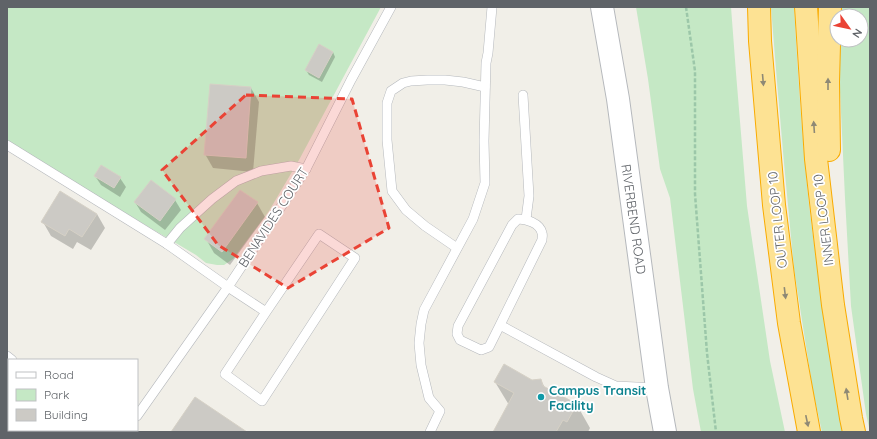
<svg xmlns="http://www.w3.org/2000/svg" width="877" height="439" font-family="Quicksand,sans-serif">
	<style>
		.green { fill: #c5e8c5 }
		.shadow { fill: #0003 }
		.building { fill: #cccac5; stroke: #d6d1c6 }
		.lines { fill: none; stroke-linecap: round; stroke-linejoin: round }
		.service-casing { stroke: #b5b8bc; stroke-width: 10 }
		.tertiary-casing { stroke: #b5b8bc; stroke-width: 24 }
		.motorway-casing { stroke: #f9ab00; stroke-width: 24 }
		.path { stroke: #9cc7a9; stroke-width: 2.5; stroke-dasharray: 4 2; stroke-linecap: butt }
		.service { stroke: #fff; stroke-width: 9 }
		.tertiary { stroke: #fff; stroke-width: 22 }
		.motorway { stroke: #fde293; stroke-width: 22 }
		.oneway { fill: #8e8975 }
		.marked { fill: #ea4335; fill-opacity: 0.2; stroke: #ea4335; stroke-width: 3; stroke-dasharray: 8 5; stroke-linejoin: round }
		.culture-dot { fill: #0f9aa8; stroke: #fff; stroke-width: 1.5 }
		.labels { text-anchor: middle; stroke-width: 3.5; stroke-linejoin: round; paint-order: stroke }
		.street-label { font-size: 13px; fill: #5f6368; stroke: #fff }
		.culture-label { font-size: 13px; font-weight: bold; fill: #0d838f; stroke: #fff; text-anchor: start }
	</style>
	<rect width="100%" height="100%" fill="#f1efe8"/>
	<g class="green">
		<path d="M7,7H381L299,160L269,211L233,259L224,265H217L206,263L196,255L7,143Z"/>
		<path d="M636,7H731L736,73L747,206L770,361L785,432H701L693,389L670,198L660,169L648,79Z"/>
		<path d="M771,7H794C798,73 802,138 809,204C818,280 831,356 844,432H822L813,391L794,269L784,163L777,82Z"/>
		<path d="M840,7H870V432L866,414L851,306L845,198L840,91V40H861V16H840Z"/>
	</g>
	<g class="shadow">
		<path d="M333,52L335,57L322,82L309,75L306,70Z"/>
		<path d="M251,88L259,102L253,172L213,168L205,154Z"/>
		<path d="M95,176L120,178L126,187L120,197L101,185Z"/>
		<path d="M175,200L181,210L165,230L141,212L135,202Z"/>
		<path d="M257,203L265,217L230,265L214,253L206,239Z"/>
		<path d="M97,214L105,228L91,250L77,242L73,249L51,236L43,222Z"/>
		<path d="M541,380L545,388L577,405L590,428L588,432H494L509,405L495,382Z"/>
		<path d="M24,430H46L48,432H22Z"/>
	</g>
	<g class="building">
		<path d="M319,44L333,52L319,78L305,70Z"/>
		<path d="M210,84L251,87L246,158L204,155Z"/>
		<path d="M101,165L121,177L114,188L94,176Z"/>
		<path d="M151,180L176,199L160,221L134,202Z"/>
		<path d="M240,190L258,202L222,252L204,239Z"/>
		<path d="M60,191L97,214L82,237L69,229L65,236L41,222Z"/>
		<path d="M504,364L532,380L541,379L543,386L577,404L567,422L563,420L556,432H493L514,393L494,382Z"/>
		<path d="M195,397L247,432H171Z"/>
	</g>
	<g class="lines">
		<defs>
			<g id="service">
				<path d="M523,95L529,196L526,219"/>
				<path d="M7,145L167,244L228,287L266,312L319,234L355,258L262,401L225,374L266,312"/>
				<path d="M167,244L180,228L212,199L236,181L261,171L291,166L306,169"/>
				<path d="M457,248L425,226L406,210L392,191L387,140V103L391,91L403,83L411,81L427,80H445L463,82L485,87"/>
				<path d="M500,325L489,347L481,350L460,340L457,334L458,326L512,225L518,219C526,219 540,223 542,233C543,235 542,237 542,240L500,325L596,377L616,386L657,388"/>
				<path d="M7,356L12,360"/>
				<path d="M137,416L228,287L306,169L351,80L391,7"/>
				<path d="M106,430L109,432"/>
				<path d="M126,432L127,430"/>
				<path d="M430,432L440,411L429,398L421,365L419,343L421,324L424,310L473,219L485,183L484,141L486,63L488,53L492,7"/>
			</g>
			<path id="tertiary" d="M602,7L618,99L657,388L665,432"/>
			<g id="motorway">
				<path d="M759,7L760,41L774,205L789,323L809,432"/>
				<path d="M806,7L816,159L833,305L851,418L854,432"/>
				<path d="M829,150L828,82L830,7"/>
			</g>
		</defs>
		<use href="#service" class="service-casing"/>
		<use href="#tertiary" class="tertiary-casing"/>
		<use href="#motorway" class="motorway-casing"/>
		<path class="path" d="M686,7L695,71V194L707,353L716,432"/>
		<use href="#service" class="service"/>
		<use href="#tertiary" class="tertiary"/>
		<use href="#motorway" class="motorway"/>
	</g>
	<defs><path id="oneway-solid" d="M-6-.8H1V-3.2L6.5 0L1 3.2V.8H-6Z"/></defs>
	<g class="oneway">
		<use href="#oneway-solid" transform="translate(763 80) rotate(85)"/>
		<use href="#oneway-solid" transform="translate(828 84) rotate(-90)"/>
		<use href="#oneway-solid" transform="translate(814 127) rotate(-94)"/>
		<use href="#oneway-solid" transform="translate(785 293) rotate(83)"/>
		<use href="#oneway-solid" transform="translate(847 394) rotate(-99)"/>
		<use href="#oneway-solid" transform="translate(807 421) rotate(78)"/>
	</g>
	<path class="marked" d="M246,95L352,99L389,228L288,288L218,245L162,170Z"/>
	<circle class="culture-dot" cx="541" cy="397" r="4"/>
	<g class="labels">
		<g class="street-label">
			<text transform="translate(273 217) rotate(-57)" y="5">BENAVIDES COURT</text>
			<text transform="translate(634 219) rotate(82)" y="5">RIVERBEND ROAD</text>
			<text transform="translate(777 220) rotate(-96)" y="5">OUTER LOOP 10</text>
			<text transform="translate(823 220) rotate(-97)" y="5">INNER LOOP 10</text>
		</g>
		<g class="culture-label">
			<text x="549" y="395">Campus Transit<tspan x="549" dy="15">Facility</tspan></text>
		</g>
	</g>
	<rect width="877" height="439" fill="none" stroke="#5f6368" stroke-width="16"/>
	<rect x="8" y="359" width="130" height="72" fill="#ffffff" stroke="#bfc1c3"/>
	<rect x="16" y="372" width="20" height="6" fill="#ffffff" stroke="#bfc1c3"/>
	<text x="44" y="379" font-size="12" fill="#5f6368">Road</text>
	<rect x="16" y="389" width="20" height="12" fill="#c5e8c5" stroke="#bfc1c3"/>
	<text x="44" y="399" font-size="12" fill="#5f6368">Park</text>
	<rect x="16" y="409" width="20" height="12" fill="#cccac5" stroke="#bfc1c3"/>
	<text x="44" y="419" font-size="12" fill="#5f6368">Building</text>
	<g transform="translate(849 28) rotate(123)"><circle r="19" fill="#ffffff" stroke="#bfc1c3"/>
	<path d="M0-3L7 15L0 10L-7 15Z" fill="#ea4335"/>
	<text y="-6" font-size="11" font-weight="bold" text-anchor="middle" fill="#5f6368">N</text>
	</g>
</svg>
